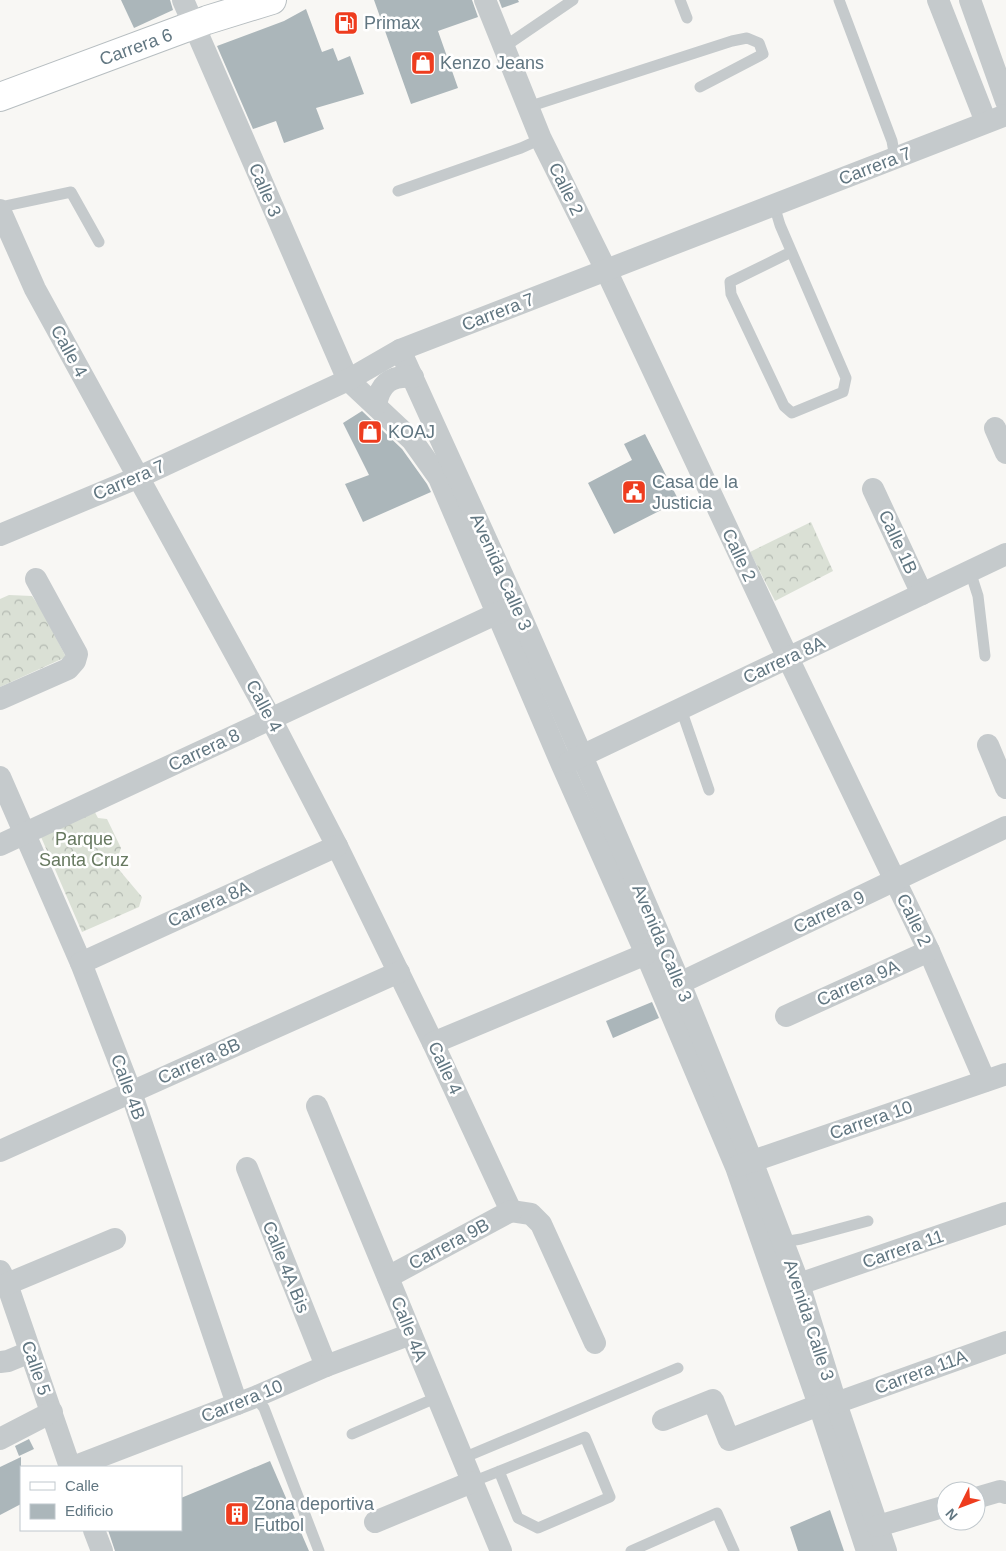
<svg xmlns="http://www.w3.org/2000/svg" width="1006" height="1551" font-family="Helvetica,sans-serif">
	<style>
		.forest { fill: url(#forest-crowns) }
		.building { fill: #abb6ba }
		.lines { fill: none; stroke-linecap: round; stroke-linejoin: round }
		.secondary-casing { stroke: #b7bec1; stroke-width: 30 }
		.lane { stroke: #c5cacc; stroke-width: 11 }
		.street { stroke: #c5cacc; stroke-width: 22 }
		.secondary { stroke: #fff; stroke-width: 28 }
		.labels { text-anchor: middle; stroke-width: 5; stroke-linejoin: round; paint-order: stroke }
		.poi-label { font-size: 18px; fill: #617681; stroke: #fff; text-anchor: start }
		.street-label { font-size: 18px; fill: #617681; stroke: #fff }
		.park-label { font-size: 18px; fill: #677960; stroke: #fff }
	</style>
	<defs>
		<pattern id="forest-crowns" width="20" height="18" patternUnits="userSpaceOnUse" patternTransform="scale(1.25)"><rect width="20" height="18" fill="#dae0d5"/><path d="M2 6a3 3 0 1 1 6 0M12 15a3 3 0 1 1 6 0" fill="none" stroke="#b4bab2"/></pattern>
	</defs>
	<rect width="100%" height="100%" fill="#f8f7f4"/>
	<g class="forest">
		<path d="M811,522L833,571L775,601L750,552Z"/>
		<path d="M9,595L32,596L41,609L66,657L0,687V599Z"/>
		<path d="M90,803L98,818L107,819L121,848L115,865L142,897L139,907L82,932L38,830Z"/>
	</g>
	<g class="building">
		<path d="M121,0H170L173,10L134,28Z"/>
		<path d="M374,0H472L478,17L438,31L458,88L411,104Z"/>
		<path d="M499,0H518L519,2L502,8Z"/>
		<path d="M306,9L322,52L333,48L338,61L350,56L364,94L316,108L324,129L284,143L276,121L253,129L217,46L284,21Z"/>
		<path d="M362,411L402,449L427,484L431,492L363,522L345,484L369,475L343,423Z"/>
		<path d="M645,434L679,501L614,534L588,483L632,460L624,444Z"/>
		<path d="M652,1002L659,1018L613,1038L606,1021Z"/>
		<path d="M29,1439L34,1449L19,1456L15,1446Z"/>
		<path d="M21,1457V1504L0,1515V1467Z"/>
		<path d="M270,1461L309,1551H115L108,1530H181V1498Z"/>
		<path d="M830,1510L844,1551H798L790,1527Z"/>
	</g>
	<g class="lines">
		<defs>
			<path id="secondary" d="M0,97L207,20L272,0"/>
		</defs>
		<use href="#secondary" class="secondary-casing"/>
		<g class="lane">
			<path d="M680,0L687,18"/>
			<path d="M839,0L892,141L895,158"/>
			<path d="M504,47L573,0"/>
			<path d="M528,107L732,41L747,38L759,43L763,54L700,87"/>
			<path d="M398,191L521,148L541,139"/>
			<path d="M774,205L780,225L846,378L843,392L792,413L784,406L731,294L730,282L791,252"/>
			<path d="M0,207L71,192L99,242"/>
			<path d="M970,571L978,596L985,656"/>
			<path d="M681,709L709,790"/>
			<path d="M783,1242L801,1239L868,1221"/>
			<path d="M255,1397L264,1408L319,1551"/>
			<path d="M352,1434L438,1397"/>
			<path d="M463,1458L678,1368"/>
			<path d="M472,1482L585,1437L610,1497L538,1528L518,1518L499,1471"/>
			<path d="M631,1551L717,1513L734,1551"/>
		</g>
		<g class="street">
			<path d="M183,0L348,380L412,440L439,478L562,765L646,954L736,1167L819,1405L867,1551"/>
			<path d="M485,0L541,139L606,270L788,658L929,951L985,1081"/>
			<path d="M938,0L986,122"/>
			<path d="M970,0L1006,101"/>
			<path d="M0,210L35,289L271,719L337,846L433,1043L511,1211"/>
			<path d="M400,350L516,605L582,756L680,983L752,1161L799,1284L836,1403L886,1551"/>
			<path d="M376,405C380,383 391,375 413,377"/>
			<path d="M995,428L1006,453"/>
			<path d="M873,489L922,594"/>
			<path d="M0,535L139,477L348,380L400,350L1006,115"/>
			<path d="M0,699L68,669L75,661L77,654L36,579"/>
			<path d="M988,745L1006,788"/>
			<path d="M569,762L1006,554"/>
			<path d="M0,777L81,963L131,1092L237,1404"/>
			<path d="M0,845L511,607"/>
			<path d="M81,963L337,846"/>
			<path d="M680,983L1006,827"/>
			<path d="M786,1016L929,951"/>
			<path d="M433,1043L646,954"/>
			<path d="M317,1106L501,1551"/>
			<path d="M0,1151L399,972"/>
			<path d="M738,1166L1006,1074"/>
			<path d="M247,1168L326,1366"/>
			<path d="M511,1211L531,1214L541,1224L595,1343"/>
			<path d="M0,1271L7,1284L70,1467"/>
			<path d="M388,1277L511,1211"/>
			<path d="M7,1284L115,1239"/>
			<path d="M799,1284L1006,1213"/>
			<path d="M0,1362L8,1361L30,1352"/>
			<path d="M836,1403L1006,1342"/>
			<path d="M663,1420L713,1400L729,1440L819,1405"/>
			<path d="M0,1439L52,1412"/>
			<path d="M73,1467L255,1397L326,1366L411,1334"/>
			<path d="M976,1498L1000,1491L1006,1493"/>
			<path d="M375,1522L472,1482"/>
			<path d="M878,1526L946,1506"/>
			<path d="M94,1530L102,1551"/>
		</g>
		<use href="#secondary" class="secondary"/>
	</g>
	<defs>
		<symbol id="fuel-square" viewBox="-11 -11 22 22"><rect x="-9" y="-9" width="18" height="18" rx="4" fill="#ee3c1e" stroke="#fff"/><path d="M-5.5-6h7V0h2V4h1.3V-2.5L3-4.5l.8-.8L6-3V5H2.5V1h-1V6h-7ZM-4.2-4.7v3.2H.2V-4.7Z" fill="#fff"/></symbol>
		<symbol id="shop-square" viewBox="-11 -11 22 22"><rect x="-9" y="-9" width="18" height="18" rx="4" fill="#ee3c1e" stroke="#fff"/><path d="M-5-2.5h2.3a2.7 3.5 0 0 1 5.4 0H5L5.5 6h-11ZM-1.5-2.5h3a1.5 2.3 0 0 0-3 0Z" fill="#fff"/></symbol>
		<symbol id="civic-square" viewBox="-11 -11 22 22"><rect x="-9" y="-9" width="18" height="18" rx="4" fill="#ee3c1e" stroke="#fff"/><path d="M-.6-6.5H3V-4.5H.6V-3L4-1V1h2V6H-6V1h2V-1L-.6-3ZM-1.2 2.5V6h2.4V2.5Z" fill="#fff"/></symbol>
		<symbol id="building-square" viewBox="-11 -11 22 22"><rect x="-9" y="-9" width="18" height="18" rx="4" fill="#ee3c1e" stroke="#fff"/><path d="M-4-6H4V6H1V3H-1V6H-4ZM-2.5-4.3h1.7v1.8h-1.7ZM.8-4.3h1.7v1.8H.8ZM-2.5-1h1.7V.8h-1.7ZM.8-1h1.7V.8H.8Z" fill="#fff"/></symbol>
	</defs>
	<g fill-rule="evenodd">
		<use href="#fuel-square" x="332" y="9" width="28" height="28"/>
		<use href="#shop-square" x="409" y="49" width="28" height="28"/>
		<use href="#shop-square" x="356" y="418" width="28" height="28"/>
		<use href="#civic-square" x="620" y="478" width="28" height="28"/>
		<use href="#building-square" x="223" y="1500" width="28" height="28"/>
	</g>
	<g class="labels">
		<g class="poi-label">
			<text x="364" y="29">Primax</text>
			<text x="440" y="69">Kenzo Jeans</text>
			<text x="388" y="438">KOAJ</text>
			<text x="652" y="488">Casa de la<tspan x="652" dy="21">Justicia</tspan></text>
			<text x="254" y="1510">Zona deportiva<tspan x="254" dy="21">Futbol</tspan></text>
		</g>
		<g class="street-label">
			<text transform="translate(136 47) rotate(-20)" y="6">Carrera 6</text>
			<text transform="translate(875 166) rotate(-21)" y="6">Carrera 7</text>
			<text transform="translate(566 189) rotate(64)" y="6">Calle 2</text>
			<text transform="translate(265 190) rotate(67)" y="6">Calle 3</text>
			<text transform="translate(498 312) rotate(-21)" y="6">Carrera 7</text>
			<text transform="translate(69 351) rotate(61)" y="6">Calle 4</text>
			<text transform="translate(129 480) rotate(-23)" y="6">Carrera 7</text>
			<text transform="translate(898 542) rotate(65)" y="6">Calle 1B</text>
			<text transform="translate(739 555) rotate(65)" y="6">Calle 2</text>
			<text transform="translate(501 572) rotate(66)" y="6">Avenida Calle 3</text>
			<text transform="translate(784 660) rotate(-25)" y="6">Carrera 8A</text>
			<text transform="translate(264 706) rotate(62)" y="6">Calle 4</text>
			<text transform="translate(204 750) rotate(-25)" y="6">Carrera 8</text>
			<text transform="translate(209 904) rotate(-24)" y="6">Carrera 8A</text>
			<text transform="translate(829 912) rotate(-25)" y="6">Carrera 9</text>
			<text transform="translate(914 920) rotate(64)" y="6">Calle 2</text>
			<text transform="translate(662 943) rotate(67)" y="6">Avenida Calle 3</text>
			<text transform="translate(858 983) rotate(-24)" y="6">Carrera 9A</text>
			<text transform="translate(199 1061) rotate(-24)" y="6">Carrera 8B</text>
			<text transform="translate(445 1068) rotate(65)" y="6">Calle 4</text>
			<text transform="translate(128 1087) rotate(70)" y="6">Calle 4B</text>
			<text transform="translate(871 1120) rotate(-19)" y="6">Carrera 10</text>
			<text transform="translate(449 1244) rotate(-28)" y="6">Carrera 9B</text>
			<text transform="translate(903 1249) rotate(-19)" y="6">Carrera 11</text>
			<text transform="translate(286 1267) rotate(68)" y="6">Calle 4A Bis</text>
			<text transform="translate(809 1320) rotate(72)" y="6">Avenida Calle 3</text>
			<text transform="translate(409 1329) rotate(68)" y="6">Calle 4A</text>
			<text transform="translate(36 1368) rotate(71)" y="6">Calle 5</text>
			<text transform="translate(921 1372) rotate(-20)" y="6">Carrera 11A</text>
			<text transform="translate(242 1401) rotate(-22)" y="6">Carrera 10</text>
		</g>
		<g class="park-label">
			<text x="84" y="845">Parque<tspan x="84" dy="21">Santa Cruz</tspan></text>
		</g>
	</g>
	<rect x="20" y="1466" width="162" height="65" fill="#ffffff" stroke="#c0c8cd"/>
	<rect x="30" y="1482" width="25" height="8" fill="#ffffff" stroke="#c0c8cd"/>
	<text x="65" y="1491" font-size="15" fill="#617681">Calle</text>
	<rect x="30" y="1504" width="25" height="15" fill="#abb6ba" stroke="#c0c8cd"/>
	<text x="65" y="1516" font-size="15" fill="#617681">Edificio</text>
	<g transform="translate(961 1506) rotate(228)"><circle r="24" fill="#ffffff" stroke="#c0c8cd"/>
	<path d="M0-4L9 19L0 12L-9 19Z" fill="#ee3c1e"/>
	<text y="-8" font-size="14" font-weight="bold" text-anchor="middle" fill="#617681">N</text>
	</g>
</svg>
